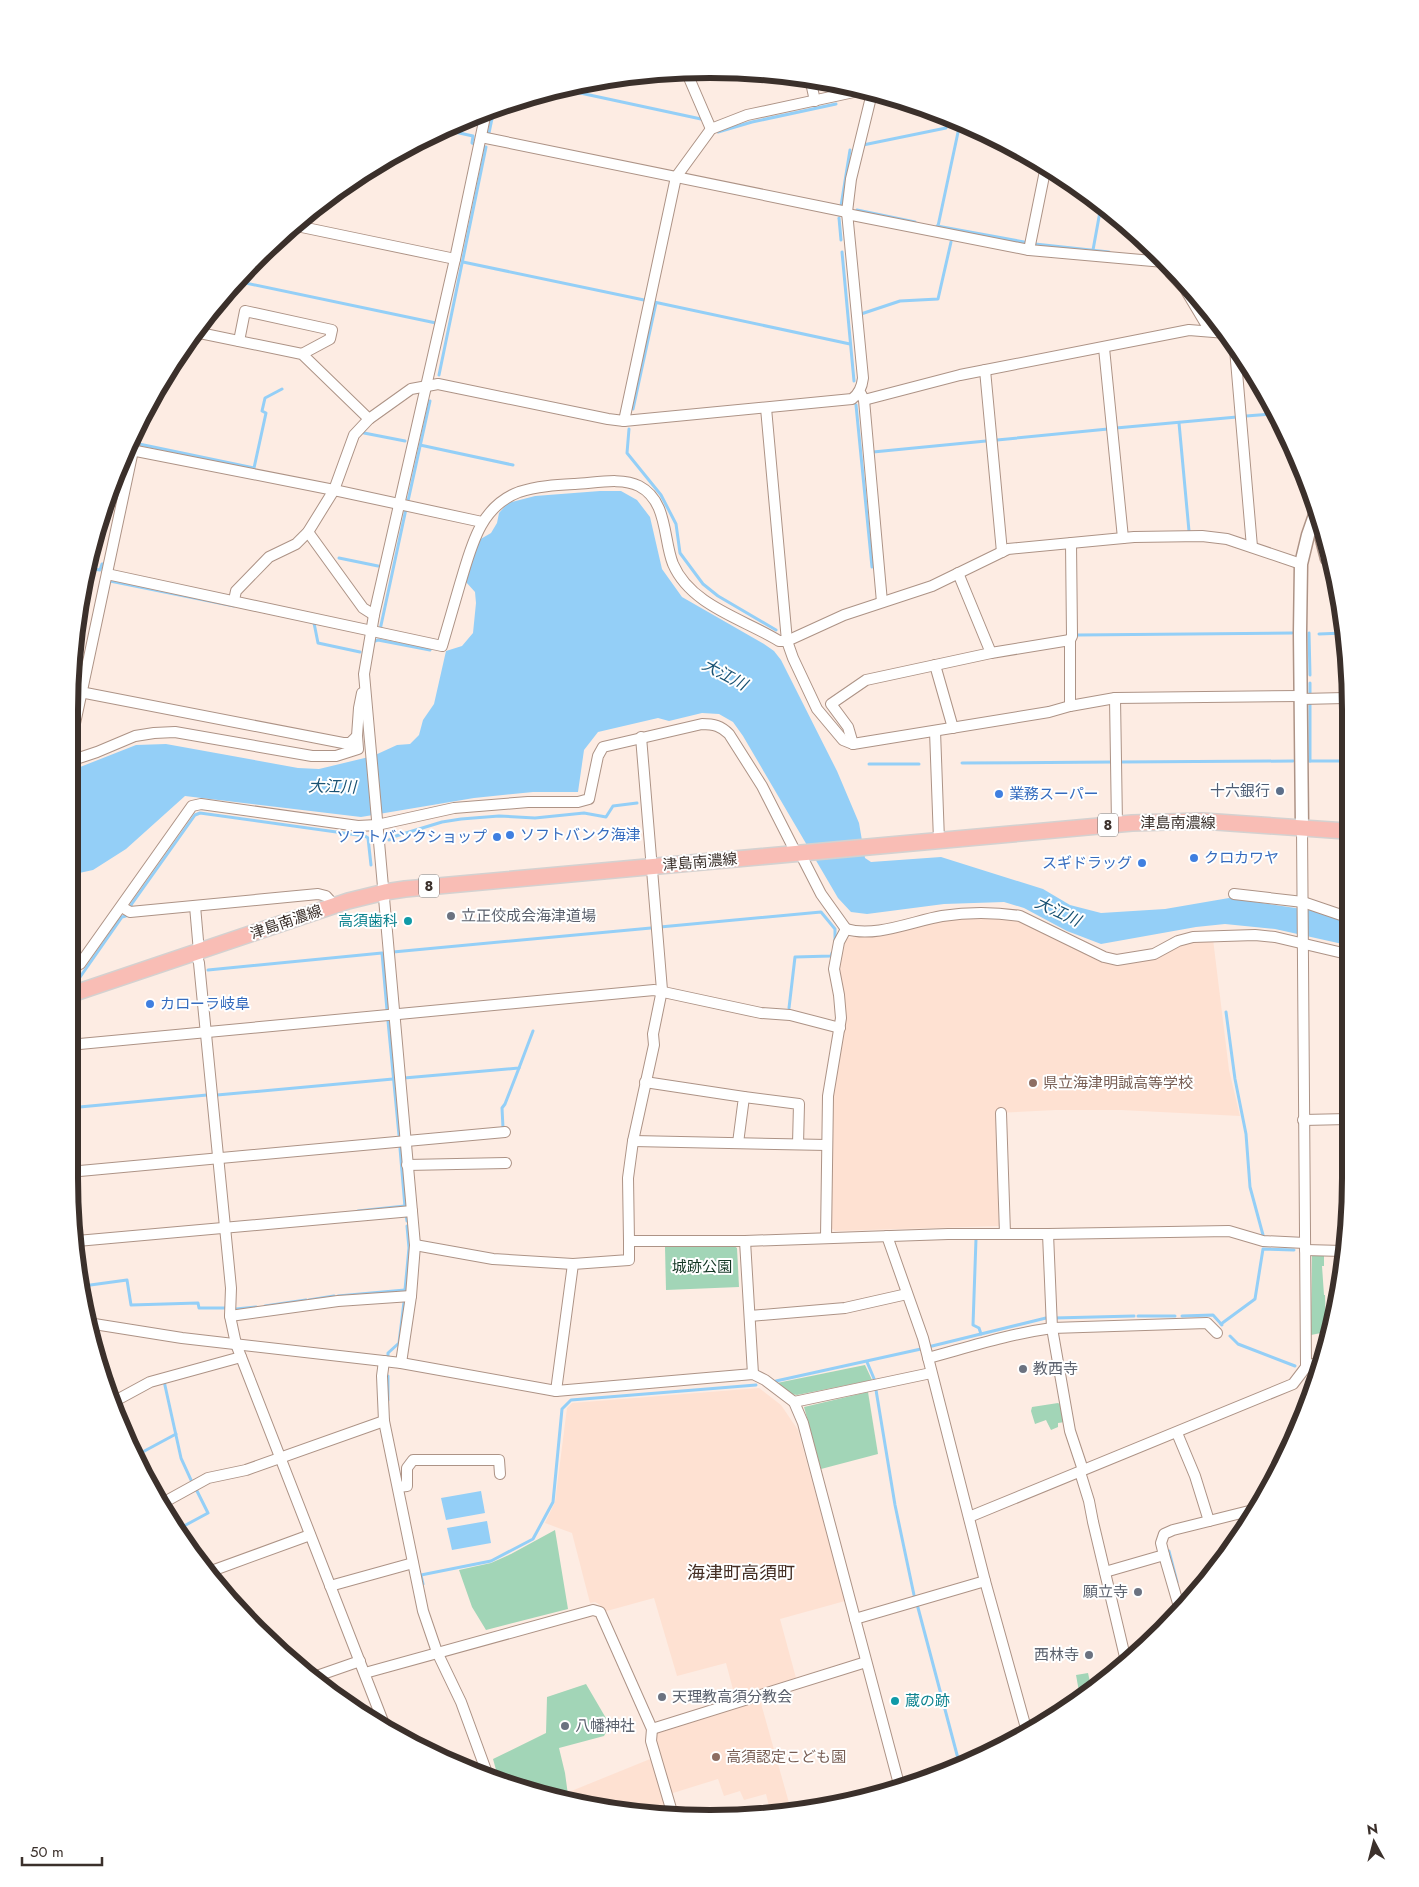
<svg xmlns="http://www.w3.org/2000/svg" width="1419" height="1887" font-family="Jost,'Noto Sans JP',sans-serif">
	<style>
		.built { fill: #fee1d2 }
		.green { fill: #a2d5b7 }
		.water { fill: #94cff7 }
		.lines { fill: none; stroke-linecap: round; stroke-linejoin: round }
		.stream { stroke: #94cff7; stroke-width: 3 }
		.minor-casing { stroke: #ad9386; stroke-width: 12 }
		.tertiary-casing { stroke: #ad9386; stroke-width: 15 }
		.primary-casing { stroke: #d4d1d0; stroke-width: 18 }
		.minor { stroke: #fff; stroke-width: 10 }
		.tertiary { stroke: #fff; stroke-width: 12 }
		.primary { stroke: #f9bdb5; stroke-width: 15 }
		.service-dot { fill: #5c6f8a; stroke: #fff; stroke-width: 2 }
		.shop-dot { fill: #3f7fe0; stroke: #fff; stroke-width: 2 }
		.worship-dot { fill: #6b7280; stroke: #fff; stroke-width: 2 }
		.culture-dot { fill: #0f9aa8; stroke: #fff; stroke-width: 2 }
		.education-dot { fill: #8d6e63; stroke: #fff; stroke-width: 2 }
		.labels { text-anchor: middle; stroke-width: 4; stroke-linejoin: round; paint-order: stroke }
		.shield { fill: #fff; stroke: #766e6b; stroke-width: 1 }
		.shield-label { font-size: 14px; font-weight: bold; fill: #3b302b }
		.service-label { font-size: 15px; fill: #4e5e75; stroke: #fff; text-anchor: end }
		.shop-label { font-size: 15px; fill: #366cbe; stroke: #fff; text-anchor: start }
		.street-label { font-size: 15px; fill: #3b302b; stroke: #fff }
		.worship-label { font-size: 15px; fill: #5b616d; stroke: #fff; text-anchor: start }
		.culture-label { font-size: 15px; fill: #0d838f; stroke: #fff; text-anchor: end }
		.education-label { font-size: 15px; fill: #785e54; stroke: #fff; text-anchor: start }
		.park-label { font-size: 15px; fill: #133724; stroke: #fff }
		.water-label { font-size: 16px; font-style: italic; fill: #195273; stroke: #fff }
		.quarter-label { font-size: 18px; fill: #432d22; stroke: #fff }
		.rim { fill: none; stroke: #3b302b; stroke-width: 6 }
	</style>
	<rect width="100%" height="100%" fill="#fdece3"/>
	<g class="built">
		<path d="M981,918L1018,920L1059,941L1109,961L1179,943L1213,939L1229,1070L1240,1116L1121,1110H1056L996,1113L999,1226L835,1231L830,1227L832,1096L845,1019L836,970L842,942L848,938L885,932L945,920Z"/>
		<path d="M759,1388L781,1405L798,1430L845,1601L780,1619L796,1678L735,1697L726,1663L677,1676L654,1598L603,1612L600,1605L595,1602L590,1603L572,1533L545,1523L555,1502L567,1408L572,1403Z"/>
		<path d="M760,1700L791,1810L771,1814L766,1794L744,1800L740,1791L724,1796L718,1779L673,1793L663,1807L654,1810L584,1806L562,1798L564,1794L660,1755L655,1740V1733Z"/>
	</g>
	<g class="green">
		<path d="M734,1246L737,1248L739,1287L666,1290L665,1247Z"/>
		<path d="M1312,1255H1324V1266H1322L1324,1295H1325L1326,1332L1311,1335Z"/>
		<path d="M865,1365L872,1380L797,1395L790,1394L777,1383Z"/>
		<path d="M868,1392L878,1454L821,1469L804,1407Z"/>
		<path d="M1058,1403L1061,1405L1065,1422L1058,1423V1427L1051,1430L1046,1420L1035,1424L1031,1411L1032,1407Z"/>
		<path d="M555,1530L568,1609L486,1630L472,1607L459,1570L491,1563L511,1554Z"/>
		<path d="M1088,1673L1092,1691L1080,1697L1076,1675Z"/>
		<path d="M586,1684L610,1725L604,1736L559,1748L565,1773L568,1795L564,1799L498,1777L493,1759L546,1733L547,1697Z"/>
	</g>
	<g class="water">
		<path d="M600,491H621L637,500L650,517L662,569L682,597L764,644L774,651L781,660L837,771L859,823L865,858L871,862L941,857L1043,889L1070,905L1101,913L1165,909L1229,898L1309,910L1347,921V945L1275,929L1225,924L1196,927L1101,944L1067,931L1024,908L1004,902L944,904L867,914L851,912L838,898L743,736L733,722L719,714L702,713L669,721L658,718L598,732L584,750L578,792H533L474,798L361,817L185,796L126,849L93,870L70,875V771L136,745L166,744L298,768L319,769L373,756L397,745L410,744L419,735L423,720L434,704L446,651L462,646L473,633L476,603L475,592L466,582L479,540L491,533L497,523L499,513L508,503L535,496Z"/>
		<path d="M481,1491L485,1513L446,1520L441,1498Z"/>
		<path d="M487,1521L491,1543L452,1550L447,1528Z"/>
	</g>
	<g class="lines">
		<g class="stream">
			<path d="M557,88L701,119"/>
			<path d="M441,129L473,136L472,143L475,144"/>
			<path d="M718,132L752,122L836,104"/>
			<path d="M489,133L494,109"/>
			<path d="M863,145L946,128"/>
			<path d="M841,206L850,150"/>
			<path d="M857,210L915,222"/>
			<path d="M839,218L841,240"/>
			<path d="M937,226L1024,242"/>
			<path d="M938,226L960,123"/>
			<path d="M1035,244L1109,252"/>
			<path d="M1093,250L1101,206"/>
			<path d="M842,252L854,381"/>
			<path d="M1145,255H1150"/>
			<path d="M463,262L644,300"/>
			<path d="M236,281L436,323"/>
			<path d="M654,302L850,344"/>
			<path d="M861,314L900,301L938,299L951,242"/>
			<path d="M439,375L486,147H484"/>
			<path d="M856,405L872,567"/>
			<path d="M633,409L656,303"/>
			<path d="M1246,416L1272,414"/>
			<path d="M1179,423L1189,531"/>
			<path d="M1116,428L1237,417"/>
			<path d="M629,429L627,453L661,495L676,524L680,553L703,584L718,596L776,630"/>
			<path d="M142,431L146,411"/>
			<path d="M364,433L405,441"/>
			<path d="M997,440L1108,429"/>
			<path d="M139,444L254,468L266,413L262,411L265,398L282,389"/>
			<path d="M420,445L513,465"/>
			<path d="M873,452L986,441"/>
			<path d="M408,501L430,401"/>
			<path d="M339,558L378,566"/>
			<path d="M87,568L100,570L102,564H103"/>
			<path d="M110,581L234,606"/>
			<path d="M311,622L314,623L318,643L360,652"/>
			<path d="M380,630L406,509"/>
			<path d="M1309,633L1310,675"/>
			<path d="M1319,634L1344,633"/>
			<path d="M1078,635L1292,633"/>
			<path d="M375,641L378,640L430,650"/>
			<path d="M1310,683V694"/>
			<path d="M1310,703V761"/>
			<path d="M70,709L73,697L75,698"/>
			<path d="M1309,761H1346"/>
			<path d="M1120,762L1293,761"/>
			<path d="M962,763L1113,762"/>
			<path d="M869,764H919"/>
			<path d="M389,840L396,836L442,822L461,819L499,816L535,818L584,813L606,817L613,806L637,803"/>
			<path d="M132,908L131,905L195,815L200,813L365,836L368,838L371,865"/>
			<path d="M660,927L821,912L835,929V942"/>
			<path d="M393,952L651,928"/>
			<path d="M208,970L382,953L387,1010"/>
			<path d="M69,985L78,980L122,917L129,915"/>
			<path d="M789,1008L795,957L831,956L832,953"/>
			<path d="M1226,1012L1235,1079L1246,1134L1250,1187L1263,1235"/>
			<path d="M388,1021L399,1135"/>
			<path d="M404,1078L519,1068L533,1031"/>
			<path d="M217,1095L393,1079"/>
			<path d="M69,1108L207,1095"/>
			<path d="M503,1128L502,1108L505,1104L519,1068"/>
			<path d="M400,1148L405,1207"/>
			<path d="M358,1211L405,1206"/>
			<path d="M406,1215L407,1221"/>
			<path d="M976,1239L973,1325L979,1328L981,1334"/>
			<path d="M83,1286L127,1280L131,1305L198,1303L199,1308H225"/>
			<path d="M405,1290L409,1248L407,1226"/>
			<path d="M338,1296L405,1290"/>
			<path d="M309,1300L334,1296"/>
			<path d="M265,1306L306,1300"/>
			<path d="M236,1309L256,1307"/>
			<path d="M1138,1316H1175"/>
			<path d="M1182,1316L1213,1315L1222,1325"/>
			<path d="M1054,1318L1134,1316"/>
			<path d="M1221,1324L1255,1299L1263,1249L1294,1250"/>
			<path d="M1230,1336L1238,1344L1295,1366"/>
			<path d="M928,1347L1046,1318"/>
			<path d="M388,1356V1353L399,1343L404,1302"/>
			<path d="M867,1362L875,1381"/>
			<path d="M1310,1374L1313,1376L1316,1384"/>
			<path d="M388,1376V1400"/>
			<path d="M164,1381L181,1458L192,1482"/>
			<path d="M776,1381L921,1349"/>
			<path d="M876,1390L895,1505L914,1595"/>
			<path d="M137,1455L176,1434"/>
			<path d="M196,1489L208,1513L182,1527L199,1565"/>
			<path d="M1169,1551L1177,1582"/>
			<path d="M423,1584L421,1575L491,1561L533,1539L553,1502L562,1409L571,1400L756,1385"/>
			<path d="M917,1604L960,1766"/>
		</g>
		<defs>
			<g id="minor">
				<path d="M686,71L711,129"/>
				<path d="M810,78L815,101"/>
				<path d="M481,137L847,212"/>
				<path d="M847,214L1029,250L1164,262"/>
				<path d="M292,225L455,259"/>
				<path d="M1029,250L1046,166"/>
				<path d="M1171,269L1170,273L1185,289L1210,331"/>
				<path d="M195,332L302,354L369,419"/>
				<path d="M239,341L245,311L332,330L330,339L302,354"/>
				<path d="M1104,348L1123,538"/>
				<path d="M1235,349L1252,547"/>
				<path d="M985,370L1002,552"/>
				<path d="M861,394L864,400L882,602"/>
				<path d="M864,400L960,375L1189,330L1226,333"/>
				<path d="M766,408L787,641L793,658L817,709L843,740L853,744L1049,712L1070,706L1115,698L1301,696"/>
				<path d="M624,421L676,177L711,129L747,115L863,90"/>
				<path d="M126,449L334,490L482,522"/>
				<path d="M308,532L363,608L374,615"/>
				<path d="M958,573L991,653"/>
				<path d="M107,574L442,646C448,625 454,605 460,584C471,548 479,507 519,492C537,486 557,485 575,484C595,483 622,477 639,486C668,501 663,539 673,564C691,606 744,619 779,641H787L844,615L932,586L1008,549L1134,537L1202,536L1227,539L1301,564"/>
				<path d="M234,600L236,591L269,557L296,544L308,532L334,490L354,435L369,419L411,389L438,384L608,419L624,421L852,399C859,394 862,387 863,378L847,212L851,179L872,93"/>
				<path d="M1070,640L1072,636L1071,543"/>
				<path d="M935,665L953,728"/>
				<path d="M70,690L343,743H350L357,736L359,708L362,693"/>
				<path d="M1115,698L1117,824"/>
				<path d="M1301,699L1345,698"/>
				<path d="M935,731L939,840"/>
				<path d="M641,737L662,990L653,1034L654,1045L633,1141L628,1178L629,1241H745L948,1234H1048L1229,1231L1263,1241L1305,1243"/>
				<path d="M853,744L848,727L831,704L866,680L991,653L1070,640V706"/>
				<path d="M70,747L138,427"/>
				<path d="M70,761L97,752L135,736L154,733L175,732L312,756H336L358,749L357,736"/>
				<path d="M800,853L821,894L846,929L839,942L834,969L839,995L841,1018L828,1096L826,1237"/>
				<path d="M1234,894L1303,902L1347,917"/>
				<path d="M195,906L199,952"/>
				<path d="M122,907L130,912L318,894L326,896L335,906"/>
				<path d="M846,929C875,938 913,921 942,916C967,912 995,912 1020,916L1104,957L1117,960L1154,954L1178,941L1193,937L1255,935L1275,937L1347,954"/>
				<path d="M196,953L199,963L231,1288L230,1316L236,1344L384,1724"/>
				<path d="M69,966L80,964L192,806L201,804L358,826L377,825L454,808L528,802H578L589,799L598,756L603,747L702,724C714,724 721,726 729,734L762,786L796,853"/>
				<path d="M69,1045L654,990L761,1013L790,1015L840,1028"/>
				<path d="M645,1082L744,1097L738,1143"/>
				<path d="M744,1097L799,1104L798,1144"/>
				<path d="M1001,1113L1005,1234"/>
				<path d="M1303,1120L1348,1119"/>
				<path d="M633,1141L827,1145"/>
				<path d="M407,1165L506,1163"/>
				<path d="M69,1172L505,1132"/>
				<path d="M1048,1234L1052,1328L1070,1431L1083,1470"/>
				<path d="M887,1236L923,1338L985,1581L1026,1728"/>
				<path d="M77,1241L412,1211"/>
				<path d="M745,1241L753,1374"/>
				<path d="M415,1245L493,1259L573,1264"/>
				<path d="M1305,1250L1343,1251"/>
				<path d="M230,1316L338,1301L411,1296"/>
				<path d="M750,1316L845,1308L907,1294"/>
				<path d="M88,1323L182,1338L401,1363L556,1391L753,1374L765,1380L794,1402L803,1423L900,1788"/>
				<path d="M928,1358C969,1347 1009,1334 1052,1328L1207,1323L1217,1333"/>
				<path d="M384,1361L382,1376L384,1421L423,1611L437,1652L461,1702L487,1773"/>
				<path d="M401,1363L411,1296L415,1245L364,674L374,615L455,259L486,112"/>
				<path d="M1306,1367L1321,1361"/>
				<path d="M556,1391L573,1264L629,1260V1241"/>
				<path d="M115,1401L150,1382L241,1357"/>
				<path d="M794,1402L931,1373"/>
				<path d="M1177,1433L1195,1476L1209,1521"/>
				<path d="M1080,1472L1089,1501L1093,1522L1126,1661"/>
				<path d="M398,1487L407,1486V1468L413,1460H499L500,1474"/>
				<path d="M159,1505L208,1478L246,1470L384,1421"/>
				<path d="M969,1517L1293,1384L1306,1367L1302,828"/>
				<path d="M1164,1555L1180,1610"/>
				<path d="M1105,1572L1164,1555L1161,1543L1164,1534L1173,1530L1257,1509"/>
				<path d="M206,1573L310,1535"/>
				<path d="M330,1586L413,1563"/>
				<path d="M855,1619L985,1581"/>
				<path d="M365,1673L593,1610L600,1612L652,1729L651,1741L672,1812"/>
				<path d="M314,1677L360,1661"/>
				<path d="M652,1729L866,1662"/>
			</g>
			<g id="tertiary">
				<path d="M1319,528L1327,559"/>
				<path d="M1302,828L1300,633L1301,564L1308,535L1315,515"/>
			</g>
			<path id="primary" d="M69,995L348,901L385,892L405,889L1132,823L1202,821L1346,831"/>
		</defs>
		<use href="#minor" class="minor-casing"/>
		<use href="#tertiary" class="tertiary-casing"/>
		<use href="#primary" class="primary-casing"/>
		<use href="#minor" class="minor"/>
		<use href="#tertiary" class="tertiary"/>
		<use href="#primary" class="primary"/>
	</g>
	<circle class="service-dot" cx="1280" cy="791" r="5"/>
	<g class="shop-dot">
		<circle cx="999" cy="794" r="5"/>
		<circle cx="510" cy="835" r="5"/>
		<circle cx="497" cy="837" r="5"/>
		<circle cx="1194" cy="858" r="5"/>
		<circle cx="1142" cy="863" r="5"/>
		<circle cx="150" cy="1004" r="5"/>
	</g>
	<g class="worship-dot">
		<circle cx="451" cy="916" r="5"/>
		<circle cx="1023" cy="1369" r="5"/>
		<circle cx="1138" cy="1592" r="5"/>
		<circle cx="1089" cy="1655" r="5"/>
		<circle cx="662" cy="1697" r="5"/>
		<circle cx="565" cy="1726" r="5"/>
	</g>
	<g class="culture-dot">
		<circle cx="408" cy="921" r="5"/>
		<circle cx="895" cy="1701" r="5"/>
	</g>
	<g class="education-dot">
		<circle cx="1033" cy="1083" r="5"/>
		<circle cx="716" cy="1757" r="5"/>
	</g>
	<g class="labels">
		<g class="shield">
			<rect x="1098" y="813.5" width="20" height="23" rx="4"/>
			<rect x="419" y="874.5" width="20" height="23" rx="4"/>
		</g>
		<g class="shield-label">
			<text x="1108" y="830">8</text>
			<text x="429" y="891">8</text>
		</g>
		<g class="service-label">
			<text x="1270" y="796">十六銀行</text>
		</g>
		<g class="shop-label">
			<text x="1009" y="799">業務スーパー</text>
			<text x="520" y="840">ソフトバンク海津</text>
			<text x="487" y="842" text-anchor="end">ソフトバンクショップ</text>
			<text x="1204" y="863">クロカワヤ</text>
			<text x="1132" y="868" text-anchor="end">スギドラッグ</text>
			<text x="160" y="1009">カローラ岐阜</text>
		</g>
		<g class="street-label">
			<text x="1178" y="828">津島南濃線</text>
			<text transform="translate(700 862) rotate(-5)" y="5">津島南濃線</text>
			<text transform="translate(286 922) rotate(-19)" y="5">津島南濃線</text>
		</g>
		<g class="worship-label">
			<text x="461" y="921">立正佼成会海津道場</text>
			<text x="1033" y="1374">教西寺</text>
			<text x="1128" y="1597" text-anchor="end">願立寺</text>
			<text x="1079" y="1660" text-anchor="end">西林寺</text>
			<text x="672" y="1702">天理教高須分教会</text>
			<text x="575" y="1731">八幡神社</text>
		</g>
		<g class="culture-label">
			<text x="398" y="926">高須歯科</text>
			<text x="905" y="1706" text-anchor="start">蔵の跡</text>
		</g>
		<g class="education-label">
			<text x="1043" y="1088">県立海津明誠高等学校</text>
			<text x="726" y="1762">高須認定こども園</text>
		</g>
		<g class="park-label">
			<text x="702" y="1272">城跡公園</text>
		</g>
		<g class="water-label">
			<text transform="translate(725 674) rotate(28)" y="6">大江川</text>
			<text transform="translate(332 786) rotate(1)" y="6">大江川</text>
			<text transform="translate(1058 911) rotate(25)" y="6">大江川</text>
		</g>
		<g class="quarter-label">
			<text x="741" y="1579">海津町高須町</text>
		</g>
	</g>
	<path d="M0 0H1419V1887H0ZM710 78H710A632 632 0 0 1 1342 710V1178A632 632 0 0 1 710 1810H710A632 632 0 0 1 78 1178V710A632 632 0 0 1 710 78Z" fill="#fff" fill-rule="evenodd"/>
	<path class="rim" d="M710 78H710A632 632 0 0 1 1342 710V1178A632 632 0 0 1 710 1810H710A632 632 0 0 1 78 1178V710A632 632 0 0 1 710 78Z"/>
	<g transform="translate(1374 1842) rotate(353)" stroke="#ffffff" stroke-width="4" paint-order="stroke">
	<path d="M0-4L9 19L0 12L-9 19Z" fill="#3b302b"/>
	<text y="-8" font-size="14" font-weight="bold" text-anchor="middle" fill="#3b302b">N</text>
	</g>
	<path d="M22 1857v8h80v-8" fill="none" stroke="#3b302b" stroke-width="2.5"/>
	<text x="30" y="1857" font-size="15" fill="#3b302b" stroke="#ffffff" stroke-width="4" paint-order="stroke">50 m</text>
</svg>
